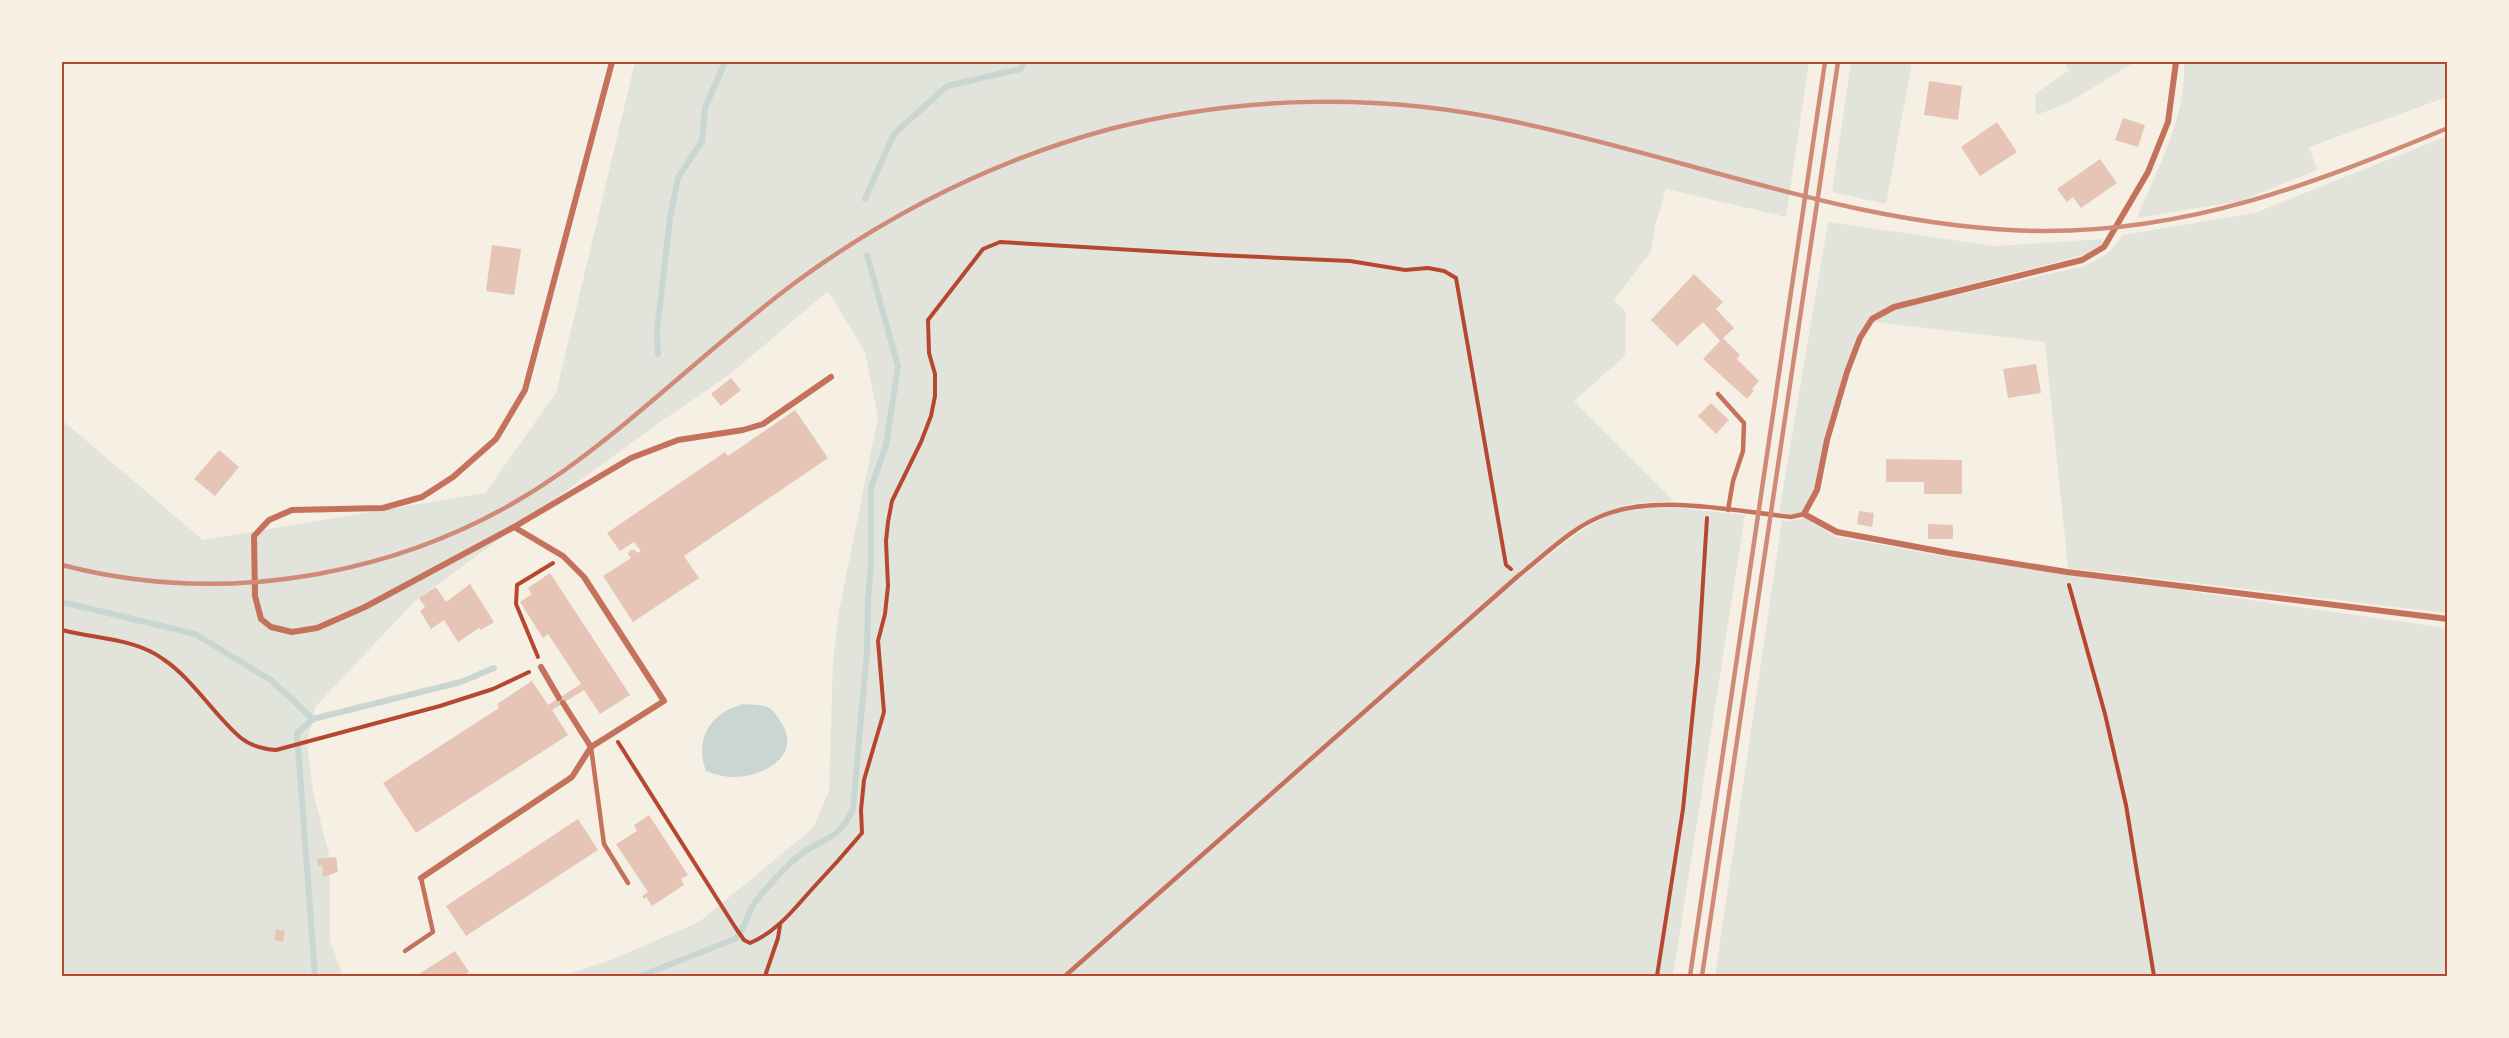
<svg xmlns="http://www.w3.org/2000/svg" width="2509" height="1038" font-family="'Golos Text',sans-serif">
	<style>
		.green { fill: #e2e4dc }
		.water { fill: #c9d6d2 }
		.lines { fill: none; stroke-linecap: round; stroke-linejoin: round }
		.stream { stroke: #c9d6d2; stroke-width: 6 }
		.building { fill: #e6c5b7 }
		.path { stroke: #b5482f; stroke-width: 4 }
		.service { stroke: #c5725c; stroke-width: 4.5 }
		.minor { stroke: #c5725c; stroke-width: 6 }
		.rail { stroke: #cf8b77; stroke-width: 4.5 }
		.neatline { fill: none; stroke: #b5482f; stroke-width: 2 }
	</style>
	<rect width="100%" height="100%" fill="#f6efe4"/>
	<g class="green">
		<path d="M635,62H1809L1786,217L1666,189L1655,226L1651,252L1614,300L1626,312L1625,356L1574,401L1674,501C1660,502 1646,502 1633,504C1588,511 1553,546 1518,572L1523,576C1548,556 1573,534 1602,519C1644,498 1700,511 1745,515L1673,976H562L608,961L699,922L813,828L829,791L833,660L839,611L878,417L865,352L828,291L729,375L656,425L415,601L316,706L307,742L313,791L330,859V940L343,976H62V420L203,540L485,493L556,393Z"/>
		<path d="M1851,62H1912L1886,204L1832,192Z"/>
		<path d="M2064,62H2135L2066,104L2036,115L2035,94L2069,70Z"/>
		<path d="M2184,62H2447V97L2309,147L2317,170L2241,201L2137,218C2157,169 2187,116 2184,62Z"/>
		<path d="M2447,136V613L2068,568L2045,342L1875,322L1895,309L2084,266L2108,253L2123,235L2255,213Z"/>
		<path d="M1828,222L1995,246L2103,239L2101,246L2080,256L1894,304L1871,317L1859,337L1816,490L1803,512L1790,515L1779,514Z"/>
		<path d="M1805,518L1836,537L1950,557L2447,628V976H1715L1782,520L1791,521Z"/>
	</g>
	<path class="water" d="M742,704C749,705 758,704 765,706C772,708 777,716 781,722C805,759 755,782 723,776C718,775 711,773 706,771C698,750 702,729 720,715C726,710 735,707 742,704Z"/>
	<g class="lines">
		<g class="stream">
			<path d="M865,199L894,134L947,86L1021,69L1024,62"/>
			<path d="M658,354L657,331L670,218L678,178L702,141L705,108L725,62"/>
			<path d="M62,602L195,634L271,680L313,719"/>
			<path d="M315,976L297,733L313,719L461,682L494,668"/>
			<path d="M640,976L735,939C745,929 746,919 752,907C758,896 786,867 796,858C820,837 838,843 853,809L867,651L868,600L871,562V488L886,445L898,366L867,255"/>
		</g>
	</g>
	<g class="building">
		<path d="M1929,81L1962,86L1958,120L1924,115Z"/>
		<path d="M2123,118L2145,125L2138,147L2115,140Z"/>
		<path d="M1997,122L2017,152L1980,176L1961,147Z"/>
		<path d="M2100,159L2117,183L2081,208L2073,197L2067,202L2057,189Z"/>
		<path d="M492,245L521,249L514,295L486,291Z"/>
		<path d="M1694,274L1723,302L1716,309L1734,328L1723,338L1740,355L1737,359L1759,381L1752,389L1754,391L1747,399L1703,359L1720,341L1703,322L1677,346L1651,320Z"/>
		<path d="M2036,364L2041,393L2008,398L2003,369Z"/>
		<path d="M731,378L741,390L721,406L711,394Z"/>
		<path d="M1711,403L1729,420L1716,434L1698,416Z"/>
		<path d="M795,410L828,458L684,556L699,578L633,622L603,576L631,558L628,554L630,550H635L637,553L641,551L634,542L620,551L607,533L725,452L728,456Z"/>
		<path d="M219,450L239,467L215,496L194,479Z"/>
		<path d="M1886,459L1962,460V494H1924V482H1886Z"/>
		<path d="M1859,511L1874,513L1872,527L1857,524Z"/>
		<path d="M1928,524L1953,525V539H1928Z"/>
		<path d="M550,573L630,695L600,714L584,690L552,710L568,735L416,833L383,783L499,708L497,704L532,681L548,705L581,684L548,634L543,638L520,602L532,594L528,588Z"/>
		<path d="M470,584L494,622L481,630L479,628L458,642L444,620L431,629L420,611L425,607L419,598L436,587L446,602Z"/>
		<path d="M649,815L688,875L681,879L684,885L652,906L646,897L644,899L642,896L648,892L616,844L637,831L634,825Z"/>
		<path d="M578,819L598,850L466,936L446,906Z"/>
		<path d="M336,857L338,872L323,877L322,865L318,866L317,859Z"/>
		<path d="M276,929L285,931L283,942L274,940Z"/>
		<path d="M455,951L469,972L463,976H416Z"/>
	</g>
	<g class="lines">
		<g class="path">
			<path d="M2069,585L2105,714L2126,805L2154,976"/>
			<path d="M62,630C95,639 134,638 163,659C194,680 213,714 241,738C251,746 264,749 276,750L440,706L493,689L529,672"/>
			<path d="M538,657L516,604L517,585L553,563"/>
			<path d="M618,742L735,927L744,940L750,943C778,931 793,910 813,888C830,870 846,852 862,833L861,810L864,780L884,712L878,641L885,614L888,586L886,541L888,522L892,501L921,442L931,416L935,396V374L929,353L928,320L983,249L1000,242L1217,255L1350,261L1405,270L1428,268L1444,271L1456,278L1506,565L1511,569"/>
			<path d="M765,976L778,938L780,925"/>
			<path d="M1657,976L1683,809L1698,662L1707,518"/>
		</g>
		<g class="service">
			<path d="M1718,394L1744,423L1743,451L1733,481L1728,510"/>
			<path d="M591,747L604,844L628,883"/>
			<path d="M405,951L433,932L421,878"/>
			<path d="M1065,976L1518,576C1545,555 1572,527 1604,515C1657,494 1735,511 1791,517L1804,514"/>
		</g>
		<g class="minor">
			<path d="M2176,62L2168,122L2148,172L2104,247L2082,260L1894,307L1872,319L1860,338L1847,372L1827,440L1817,490L1804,514L1837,532L1949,553L2067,572L2448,619"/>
			<path d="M514,527L631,458L678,440L743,430L763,424L831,377"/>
			<path d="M541,667L559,698"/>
			<path d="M563,703L591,747"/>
			<path d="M421,878L572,777L591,747L664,701L584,577L563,556L514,527L365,607L317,628L292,632L271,627L261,619L255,596L254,536L269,520L292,510L383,508L422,497L453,477L496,439L525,390L612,62"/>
		</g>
		<g class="rail">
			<path d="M62,565C232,609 418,574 562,472C645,413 718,339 800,279C894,211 998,159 1110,129C1243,95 1382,93 1516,122C1691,158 1860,229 2041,231C2190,232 2313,184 2448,128"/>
			<path d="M1690,976L1825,62"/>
			<path d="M1702,976L1838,62"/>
		</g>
	</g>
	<rect width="2509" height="1038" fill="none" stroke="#f6efe4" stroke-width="126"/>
	<rect x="63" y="63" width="2383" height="912" class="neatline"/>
</svg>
